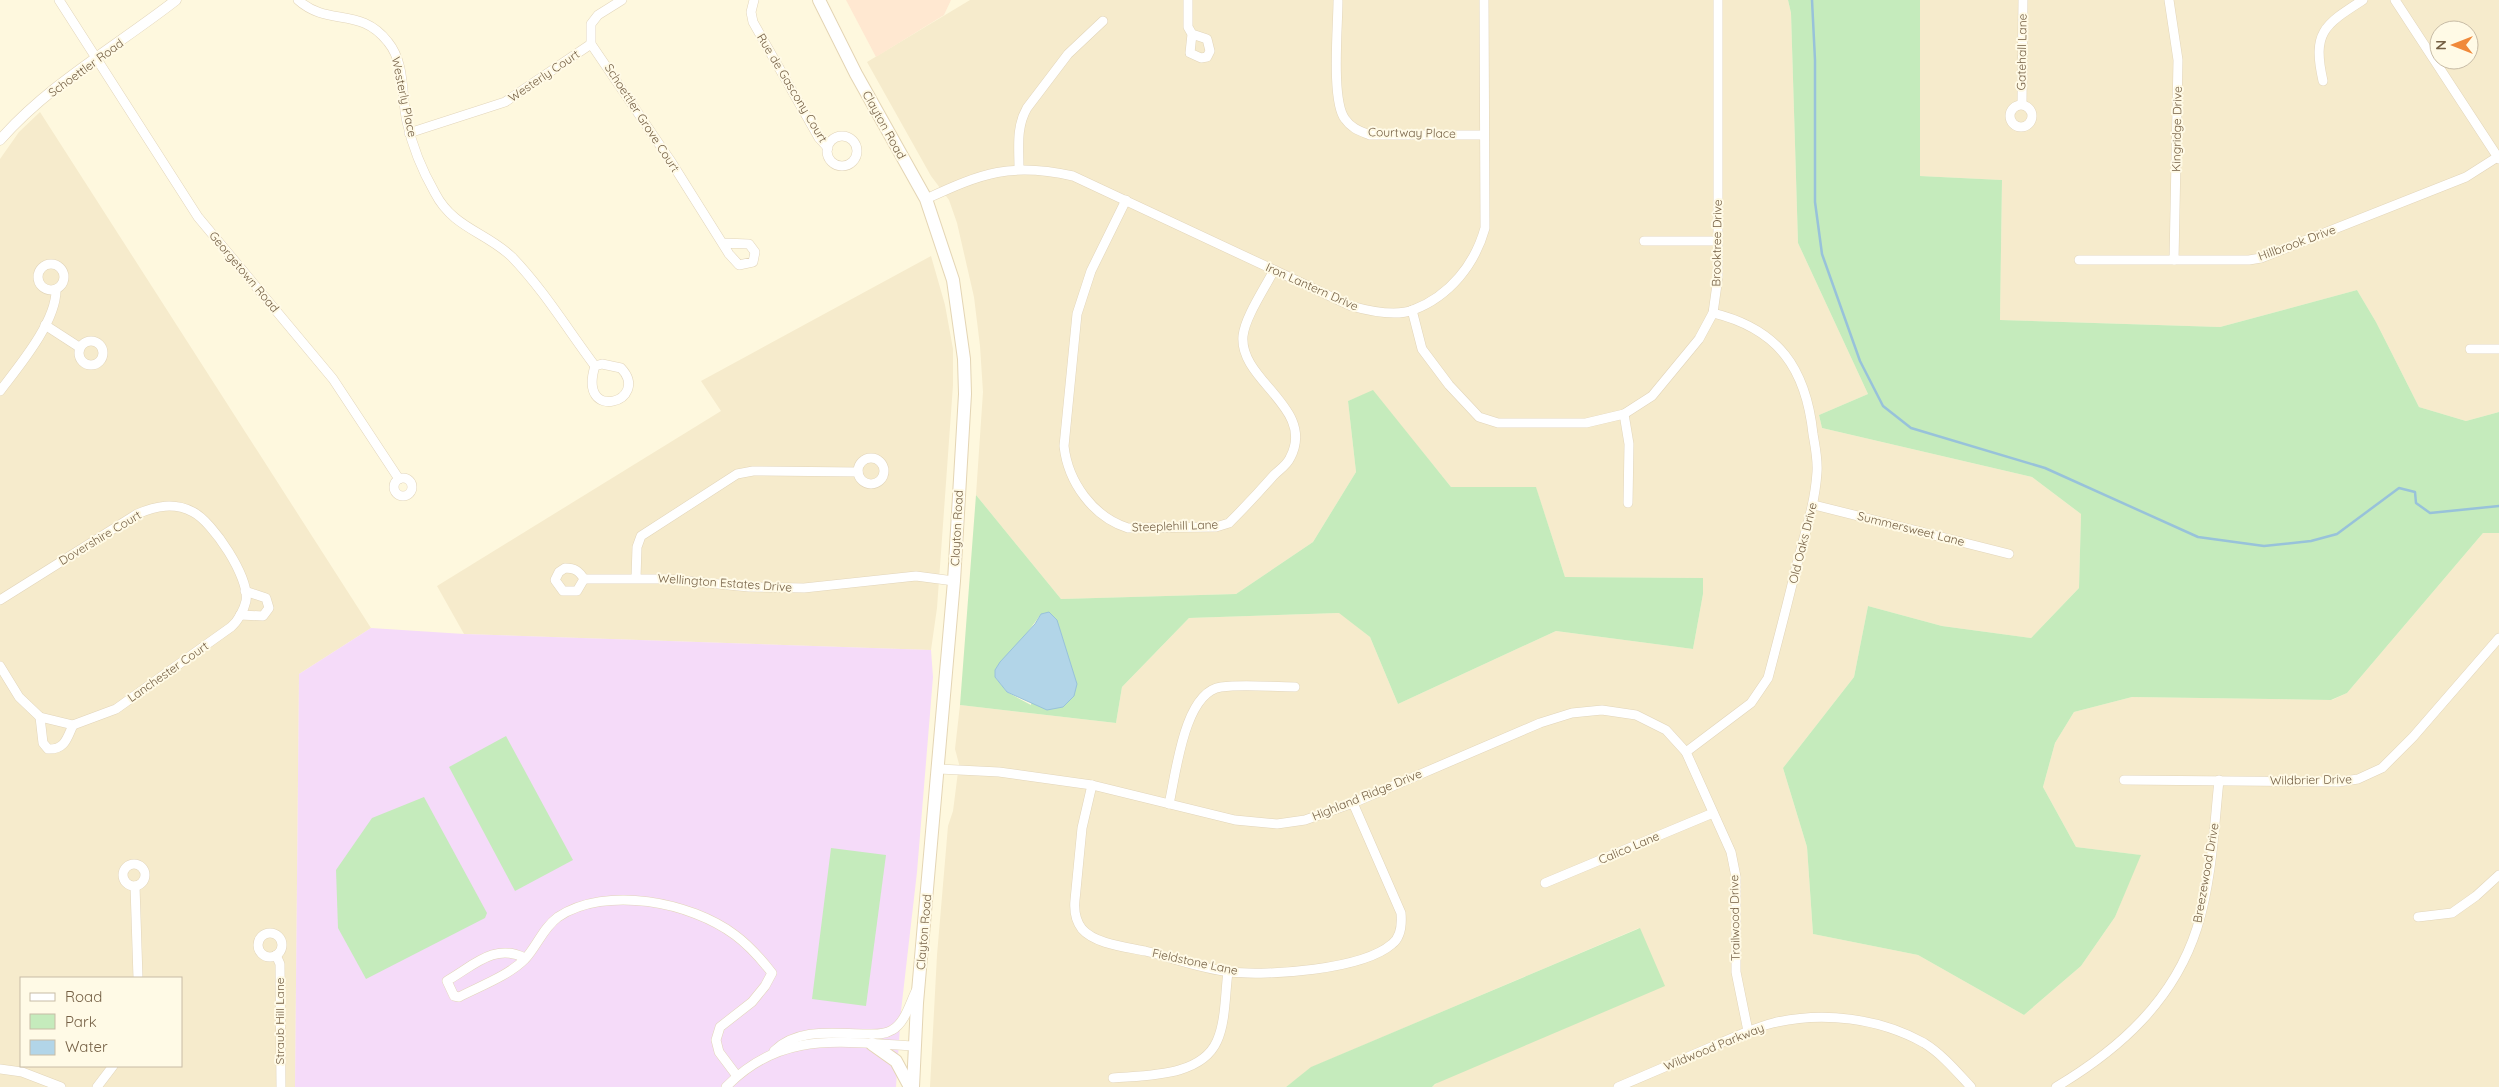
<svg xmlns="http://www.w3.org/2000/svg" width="2499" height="1087" font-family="Quicksand,sans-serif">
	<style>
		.residential { fill: #f6ebcc; fill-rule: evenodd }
		.commercial { fill: #ffe8d1 }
		.education { fill: #f5dbf9 }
		.green { fill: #c5ebbc; fill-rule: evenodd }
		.water { fill: #b2d5e8; stroke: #98c2da }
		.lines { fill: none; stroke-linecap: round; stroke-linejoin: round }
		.stream { stroke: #98c2da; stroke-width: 2.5 }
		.minor-casing { stroke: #e2d5ba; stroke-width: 10 }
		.tertiary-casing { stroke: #e2d5ba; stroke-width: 11 }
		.secondary-casing { stroke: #e4d5b4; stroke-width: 14 }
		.minor { stroke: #fff; stroke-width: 9 }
		.tertiary { stroke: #fff; stroke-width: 10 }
		.secondary { stroke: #fff; stroke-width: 12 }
		.labels { text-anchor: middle; stroke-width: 4; stroke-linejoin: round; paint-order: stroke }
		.street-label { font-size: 12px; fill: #756045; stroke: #fffae6 }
	</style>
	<rect width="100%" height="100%" fill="#fef8de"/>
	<g class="residential">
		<path d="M970,0H1788L1791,13L1798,243L1868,394L1819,415L1822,428L2032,477L2081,514L2079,588L2031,638L1942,626L1868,606L1854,677L1783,768L1807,847L1813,934L1918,955L2024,1015L2081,966L2115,917L2140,855L2076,847L2043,787L2055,743L2074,712L2132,697L2332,700L2347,693L2483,533H2499V1087H1432L1639,928L1312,1067L1286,1087H930L937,955L948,826L953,811L959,764L955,749L960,705L1116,723L1122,687L1189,618L1340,613L1370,637L1398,704L1556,631L1693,649L1703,594V578L1565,577L1536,488L1451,487L1373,391L1348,401L1356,472L1313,542L1236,594L1061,599L976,495L983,392L980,346L974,297L957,223L949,200L931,176L867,62Z"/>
		<path d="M1920,0H2499V412L2466,421L2419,407L2376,322L2357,290L2220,327L2000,320L2002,180L1920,176ZM2439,30H2469V60H2439Z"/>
		<path d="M40,112L371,628L299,674L295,1087H0V159L19,132ZM21,978H181V1066H21Z"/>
		<path d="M931,256L945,305L953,349V385L937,608L931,650L464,634L437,586L721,411L701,381Z"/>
	</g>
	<path class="commercial" d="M846,0H951L944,15L876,57Z"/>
	<path class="education" d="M371,628L464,634L931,650L933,677L917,872L901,1011L896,1087H295L299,674Z"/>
	<g class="green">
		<path d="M1788,0H1920V176L2002,180L2000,320L2220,327L2357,290L2376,322L2419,407L2466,421L2499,412V533H2483L2347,693L2331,700L2132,697L2074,712L2055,743L2043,787L2076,847L2141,855L2115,917L2081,966L2024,1015L1918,955L1813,934L1807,847L1783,768L1854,677L1868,606L1942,626L2031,638L2079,588L2081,514L2032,477L1822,428L1819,415L1868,394L1798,243L1791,13Z"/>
		<path d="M1373,390L1451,487H1536L1565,577L1703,578V594L1693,649L1556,631L1398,704L1370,637L1339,613L1189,618L1122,687L1116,723L960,705L976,495L1061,599L1236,594L1313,542L1356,472L1348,401ZM1041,614L1031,705L1007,692L995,677Z"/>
		<path d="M506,736L573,860L515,891L449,767Z"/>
		<path d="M424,797L487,913L485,918L366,979L338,928L336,870L372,818Z"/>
		<path d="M831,848L886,855L866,1006L812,999Z"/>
		<path d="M1640,928L1665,986L1435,1084L1432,1087H1286L1311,1067Z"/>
	</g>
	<path class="water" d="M1049,612L1057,620L1077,684L1074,696L1063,707L1047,710L1007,692L995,677V670L1000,662L1035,624L1041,614Z"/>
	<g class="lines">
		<path class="stream" d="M1812,0L1815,60V202L1822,254L1860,361L1883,406L1911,428L2045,468L2198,537L2264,546L2311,541L2337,534L2399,488L2415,492L2416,503L2430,513L2499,506"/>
		<defs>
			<g id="minor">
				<path d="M59,0L198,217L333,379L399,479"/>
				<path d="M298,0C328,27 360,6 388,42C406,64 401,96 407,122C412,145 423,172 435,193C453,228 486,232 512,257C543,289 568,330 595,366"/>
				<path d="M622,0L598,15L591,24V44L670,160L729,254L739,265L753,262L755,252L749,244L724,243"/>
				<path d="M754,0L751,12L753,22L819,138L828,148"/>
				<path d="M1188,0V27L1192,34L1190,53L1201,58L1207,57L1210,51L1207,39L1192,34"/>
				<path d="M2169,0L2178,60L2174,260"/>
				<path d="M2395,0L2499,159"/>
				<path d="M1338,1C1338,26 1331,101 1345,119C1352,129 1360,131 1370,135H1484"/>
				<path d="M2323,81C2312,32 2324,25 2363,0"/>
				<path d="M2022,104L2023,0"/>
				<circle cx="2021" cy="116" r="11"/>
				<path d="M409,133L505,102L591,44"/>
				<circle cx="842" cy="151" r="15"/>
				<path d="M1019,169C1019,147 1016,127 1027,108L1068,54L1103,21"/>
				<path d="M926,199C982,173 1011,162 1073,176L1351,306C1369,311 1395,317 1413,310C1450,296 1475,264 1485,228L1484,0"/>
				<path d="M1126,200L1091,271L1077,314L1064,446C1068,482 1093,517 1128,528L1216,527L1229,523C1245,507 1260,491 1274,475C1279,470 1287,465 1290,458C1317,408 1239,381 1243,336C1245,317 1265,288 1274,270"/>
				<path d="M1644,241H1718"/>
				<path d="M2079,260H2249L2261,258L2466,177L2499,156"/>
				<circle cx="51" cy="277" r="13"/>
				<path d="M1412,310L1422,349L1449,385L1479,417L1498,423H1586L1624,414L1652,396L1699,339L1713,313L1718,277V0"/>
				<path d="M45,325L79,347"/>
				<circle cx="91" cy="353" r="12"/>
				<path d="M2470,349H2499"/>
				<path d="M602,364L621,368C652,401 577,424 595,366Z"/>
				<path d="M0,391C19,366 57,321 56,289"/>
				<path d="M1624,414L1629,444L1628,503"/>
				<circle cx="871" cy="471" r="13"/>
				<circle cx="403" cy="487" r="9"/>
				<path d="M1814,505L2009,554"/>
				<path d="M565,568C575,568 579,571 584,579L577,591H563L555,580L559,572Z"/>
				<path d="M636,578L637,547L641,536L737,474L753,471L858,472"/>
				<path d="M584,579H668L749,587L804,588L916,576L954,581"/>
				<path d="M0,600L137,514C156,506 174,502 193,512C213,522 250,578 246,601C244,610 238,621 231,627L116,709L73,725L40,717L19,697L0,666"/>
				<path d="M240,615L263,616L269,608L266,598L245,591"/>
				<path d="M40,717L43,743L48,749C65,750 67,738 73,725"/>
				<path d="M1686,752L1751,703L1768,678C1778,640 1788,602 1797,564C1805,533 1815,504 1817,472C1818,460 1815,446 1813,434C1806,369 1779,329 1713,313"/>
				<path d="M939,769L999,772L1092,785L1235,820L1277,824L1305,820L1353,803L1540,723L1572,713L1602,710L1636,715L1666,730L1686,752L1731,852L1736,877V972L1748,1031"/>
				<path d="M2124,780L2338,782L2358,779L2382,768L2413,737L2499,638"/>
				<path d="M1092,785L1082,828L1075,900C1074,910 1075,920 1082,929C1095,944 1126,947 1145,951C1173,958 1202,969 1230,972C1268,976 1362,970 1392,944C1401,937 1402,924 1401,913L1353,803"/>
				<path d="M1169,804C1176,774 1184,692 1221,687C1245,684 1271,687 1295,687"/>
				<circle cx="134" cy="875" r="11"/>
				<path d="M1545,883L1713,813"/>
				<path d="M135,886L138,978"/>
				<path d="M2418,917L2452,913L2476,896L2499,875"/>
				<circle cx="270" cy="945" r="12"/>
				<path d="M276,955L280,964L281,1087"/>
				<path d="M525,958C496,943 475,964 450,979L447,981L454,996L459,997C480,986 508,976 525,959C537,946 543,928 558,917C606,885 691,902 735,935C750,946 761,959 772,973L765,986L752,1002L720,1027L716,1040L719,1052L737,1076"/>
				<path d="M774,1051C798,1027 836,1034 866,1034C875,1034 884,1035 892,1030C905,1023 910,1003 916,991"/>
				<path d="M0,1069L22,1072L61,1087"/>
				<path d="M1113,1078C1146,1075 1201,1077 1217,1041C1226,1021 1225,993 1228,972"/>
				<path d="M97,1087L113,1066"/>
				<path d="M726,1087C782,1029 842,1043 914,1046"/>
				<path d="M1618,1087C1651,1073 1683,1059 1716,1045C1734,1037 1753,1028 1773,1023C1823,1011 1879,1018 1924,1043C1942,1054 1957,1072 1971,1087"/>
				<path d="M2056,1087C2120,1049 2174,1000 2197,928C2212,880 2214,829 2219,780"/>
			</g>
			<path id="tertiary" d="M0,140C49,84 117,46 176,0"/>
			<g id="secondary">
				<path d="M819,0L856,74L926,199L953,280L964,359L965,394L954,581L917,1003L913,1087"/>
				<path d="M872,1044L896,1061L910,1087"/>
			</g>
		</defs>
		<use href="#minor" class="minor-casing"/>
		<use href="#tertiary" class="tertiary-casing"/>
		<use href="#secondary" class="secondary-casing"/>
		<use href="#minor" class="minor"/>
		<use href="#tertiary" class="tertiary"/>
		<use href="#secondary" class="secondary"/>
	</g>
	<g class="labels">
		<g class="street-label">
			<text transform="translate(2022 52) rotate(-89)" y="4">Gatehall Lane</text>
			<text transform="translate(86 68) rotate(-36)" y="4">Schoettler Road</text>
			<text transform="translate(544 76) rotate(-34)" y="4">Westerly Court</text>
			<text transform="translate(792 88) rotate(59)" y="4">Rue de Gascony Court</text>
			<text transform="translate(404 97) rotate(78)" y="4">Westerly Place</text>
			<text transform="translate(642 118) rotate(57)" y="4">Schoettler Grove Court</text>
			<text transform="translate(884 125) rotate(61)" y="4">Clayton Road</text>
			<text transform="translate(2177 129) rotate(-89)" y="4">Kingridge Drive</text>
			<text transform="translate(1412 133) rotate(1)" y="4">Courtway Place</text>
			<text transform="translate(1717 243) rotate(-89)" y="4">Brooktree Drive</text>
			<text transform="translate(2297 243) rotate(-20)" y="4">Hillbrook Drive</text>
			<text transform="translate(244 272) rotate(50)" y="4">Georgetown Road</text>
			<text transform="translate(1312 287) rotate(24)" y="4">Iron Lantern Drive</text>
			<text transform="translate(1175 526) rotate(-2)" y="4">Steeplehill Lane</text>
			<text transform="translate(957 528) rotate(-87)" y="4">Clayton Road</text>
			<text transform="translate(1911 529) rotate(14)" y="4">Summersweet Lane</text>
			<text transform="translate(100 538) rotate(-31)" y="4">Dovershire Court</text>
			<text transform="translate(1803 543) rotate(-76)" y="4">Old Oaks Drive</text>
			<text transform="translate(725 583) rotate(4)" y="4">Wellington Estates Drive</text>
			<text transform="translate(168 672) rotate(-35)" y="4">Lanchester Court</text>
			<text transform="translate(2311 780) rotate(-1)" y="4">Wildbrier Drive</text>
			<text transform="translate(1367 795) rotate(-22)" y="4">Highland Ridge Drive</text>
			<text transform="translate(1629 848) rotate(-23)" y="4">Calico Lane</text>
			<text transform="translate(2206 873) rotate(-80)" y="4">Breezewood Drive</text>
			<text transform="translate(1735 918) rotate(-91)" y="4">Trailwood Drive</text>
			<text transform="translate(924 932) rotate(-85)" y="4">Clayton Road</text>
			<text transform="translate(1195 962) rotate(12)" y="4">Fieldstone Lane</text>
			<text transform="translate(280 1021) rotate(-90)" y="4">Straub Hill Lane</text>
			<text transform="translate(1714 1047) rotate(-22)" y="4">Wildwood Parkway</text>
		</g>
	</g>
	<rect x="20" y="977" width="162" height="90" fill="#fffae6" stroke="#c8bca6"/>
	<rect x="30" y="993" width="25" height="8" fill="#ffffff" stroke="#c8bca6"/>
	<text x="65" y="1002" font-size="15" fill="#756045">Road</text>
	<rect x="30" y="1014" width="25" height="15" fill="#c5ebbc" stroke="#c8bca6"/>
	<text x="65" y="1027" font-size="15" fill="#756045">Park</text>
	<rect x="30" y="1040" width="25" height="15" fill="#b2d5e8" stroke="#c8bca6"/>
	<text x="65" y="1052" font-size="15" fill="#756045">Water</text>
	<g transform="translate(2454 45) rotate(270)"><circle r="24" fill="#fffae6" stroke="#c8bca6"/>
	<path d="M0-4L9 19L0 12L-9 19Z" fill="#f0893a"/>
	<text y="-8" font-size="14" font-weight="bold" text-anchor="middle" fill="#756045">N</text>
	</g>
</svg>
